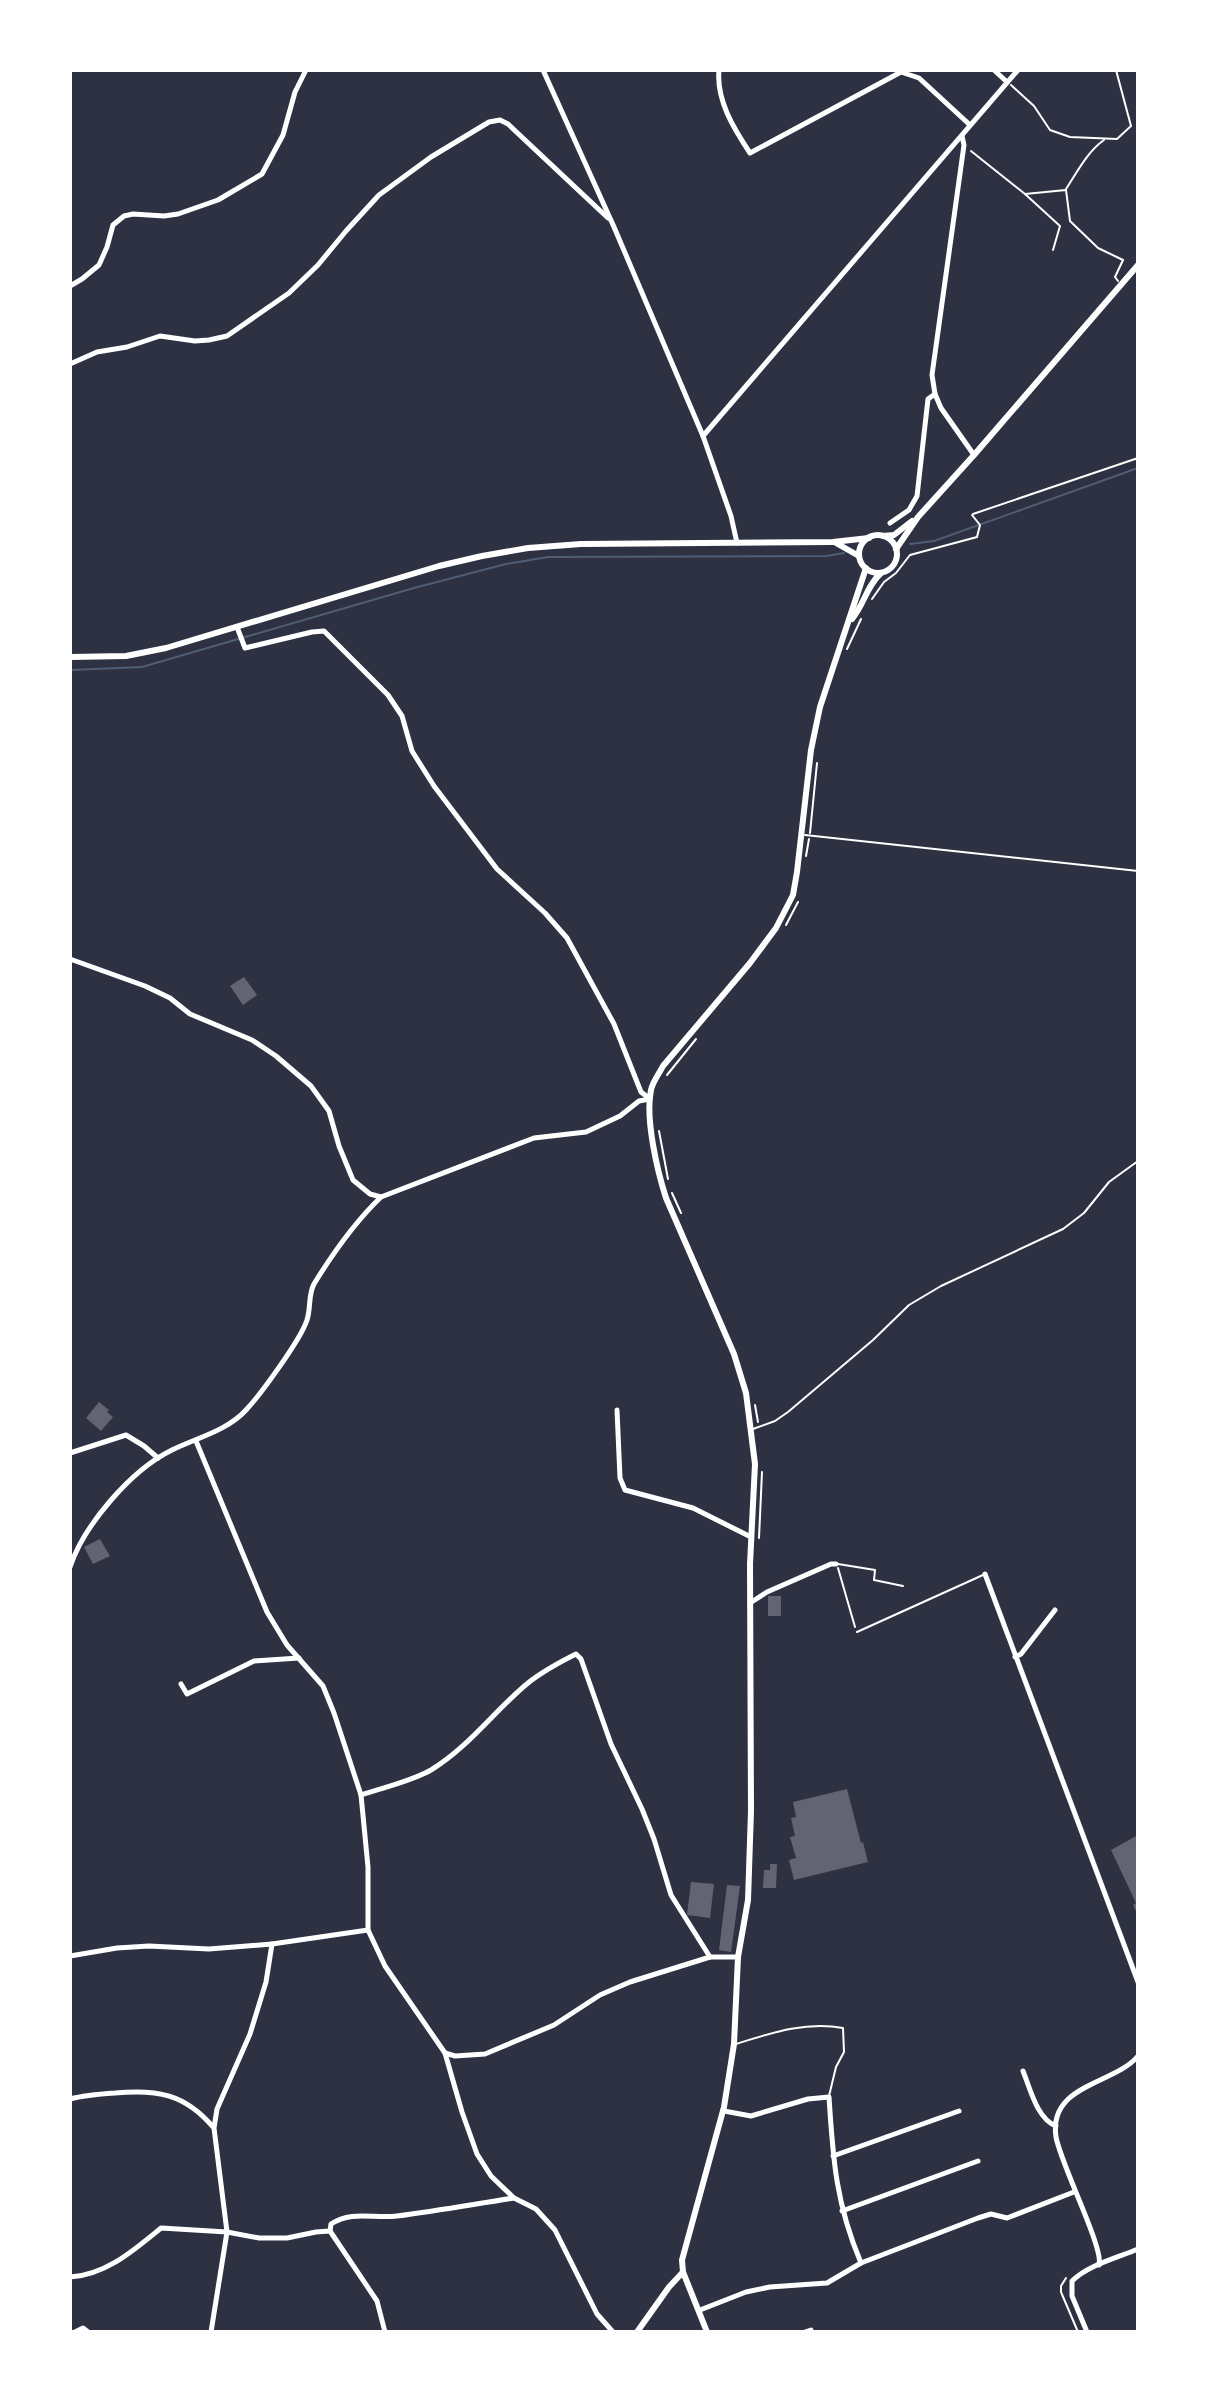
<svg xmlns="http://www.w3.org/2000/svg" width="1208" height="2402" font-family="'Open Sans',sans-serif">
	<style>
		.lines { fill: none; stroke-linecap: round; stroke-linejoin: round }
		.stream { stroke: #4f5d75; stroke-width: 2 }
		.building { fill: #626471 }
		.path { stroke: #fff; stroke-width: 2 }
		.service { stroke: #fff; stroke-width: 2 }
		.minor { stroke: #fff; stroke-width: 5 }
		.tertiary { stroke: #fff; stroke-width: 6 }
		.secondary { stroke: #fff; stroke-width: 6 }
	</style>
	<rect width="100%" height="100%" fill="#2d3142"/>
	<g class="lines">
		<g class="stream">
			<path d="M910,544L934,541L1138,468"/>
			<path d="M70,670L142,667L414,588L506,564L548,557L827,556L844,553"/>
		</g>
	</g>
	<g class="building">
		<path d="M244,977L257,995L243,1005L230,986Z"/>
		<path d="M99,1402L109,1410L107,1412L113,1417L101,1431L86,1418Z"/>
		<path d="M100,1539L110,1556L93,1564L84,1547Z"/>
		<rect x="768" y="1596" width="13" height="20"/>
		<path d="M847,1789L861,1843L863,1842L868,1862L794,1880L789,1860L796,1858L790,1837L795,1836L791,1818L796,1817L793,1802Z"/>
		<path d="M1138,1835V1915L1133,1905L1136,1903L1111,1850Z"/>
		<path d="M770,1864H777L776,1888H763L764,1870H770Z"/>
		<path d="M691,1882L714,1884L710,1918L687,1915Z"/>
		<path d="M727,1885L740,1886L731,1952L719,1950Z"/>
	</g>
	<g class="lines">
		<g class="path">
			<path d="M1011,85L1034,106L1050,130L1070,137L1117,139L1131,126L1116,70"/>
			<path d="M971,151L1025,194L1060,226L1053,250"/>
			<path d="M1066,189C1077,172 1088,151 1104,140"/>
			<path d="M1025,194L1066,190L1070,221L1098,248L1123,260L1115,277L1118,281"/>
			<path d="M973,514L1138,458"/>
			<path d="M872,599L884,582L896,573L910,555L977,537L980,525L972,515"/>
			<path d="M847,649L861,619"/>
			<path d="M810,833L817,763"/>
			<path d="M806,856L809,839"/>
			<path d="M786,925L798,902"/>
			<path d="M667,1075L696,1039"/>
			<path d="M659,1131L668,1179"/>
			<path d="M672,1193L681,1213"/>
			<path d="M755,1405L758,1422"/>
			<path d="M759,1538L762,1472"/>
			<path d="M838,1568L855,1627"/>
			<path d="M1066,2278L1061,2286V2292L1078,2332"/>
		</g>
		<g class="service">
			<path d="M805,835L1138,871"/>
			<path d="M753,1429L775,1421L788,1412L873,1340L909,1305L941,1286L1063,1229L1084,1213L1109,1182L1138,1161"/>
			<path d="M838,1564L875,1570L874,1580L903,1586"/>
			<path d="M857,1632L983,1575"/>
			<path d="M736,2044C771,2033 806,2021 843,2028L844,2052L836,2067L829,2096"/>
		</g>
		<g class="minor">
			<path d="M543,70L614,227L703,436L731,516L737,543"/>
			<path d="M719,70C716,100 734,129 750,153L901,72L919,78L970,125"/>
			<path d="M994,70L1007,82"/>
			<path d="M962,136L964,145L932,375L935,394L941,408L974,455"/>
			<path d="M70,286L82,279L99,265L107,247L113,225L124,216L133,214L164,216L178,214L218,200L262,174L283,135L295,92L306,70"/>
			<path d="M70,364L97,352L127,347L160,336L195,341L209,340L227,336L289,293L318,265L346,231L379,195L431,157L489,122L500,120L508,124L608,218"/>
			<path d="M703,436L1018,70"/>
			<path d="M890,523L909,510L917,496L928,399L935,394"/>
			<path d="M70,959L145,986L170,998L190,1014L252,1040L276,1056L311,1086L329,1111L339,1146L353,1180L370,1194L381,1197L534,1138L586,1132L620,1116L639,1101L650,1099L641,1092L614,1024L567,938L545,913L497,869L434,786L412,751L402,716L388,695L324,631L312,632L245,648L237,627"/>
			<path d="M617,1410L620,1478L625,1490L693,1508L751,1537"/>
			<path d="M196,1441L267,1612L287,1645L323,1686L334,1713L361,1795L368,1867V1930L385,1966L445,2053L462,2112L477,2154L491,2176L514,2198L536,2209L555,2230L597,2314L613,2332"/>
			<path d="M70,1453L126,1435L144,1446L158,1458"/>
			<path d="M70,1567C84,1525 131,1470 172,1450C196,1438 227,1431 246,1410C261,1394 301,1339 307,1320C311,1308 308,1295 314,1284C333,1253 355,1222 381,1197"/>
			<path d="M985,1574L1138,1982"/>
			<path d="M750,1603L767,1592L831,1564H836"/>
			<path d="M1015,1657L1021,1654L1055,1610"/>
			<path d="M181,1684L187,1694L254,1661L299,1658"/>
			<path d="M361,1795C384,1787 410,1782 431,1770C469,1747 495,1710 528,1683C543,1671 560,1662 576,1654L581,1659L611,1744L642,1809L654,1839L671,1895L710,1957"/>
			<path d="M70,1956L117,1948L149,1946L209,1949L272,1944"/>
			<path d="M445,2053L455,2056L485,2054L554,2025L600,1995L630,1982L710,1957H738"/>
			<path d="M1023,2071C1030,2088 1037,2119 1056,2126"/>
			<path d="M70,2099C85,2095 100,2094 115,2093C157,2089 185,2094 213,2127"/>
			<path d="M724,2111L751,2116L808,2099L829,2097C833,2160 836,2204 861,2263"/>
			<path d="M833,2156L959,2111"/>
			<path d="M842,2211L978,2161"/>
			<path d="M330,2231L331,2224C352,2210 374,2219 397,2216C436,2211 475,2204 514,2198"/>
			<path d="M1099,2265C1104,2248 1061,2165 1056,2137C1048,2084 1114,2085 1138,2056"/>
			<path d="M70,2277C106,2275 134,2250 161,2228L227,2232L259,2238H287L316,2232L330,2231L377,2301L385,2332"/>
			<path d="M700,2310L746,2292L770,2287L827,2283L861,2263L978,2218L991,2214L1007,2218L1074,2192"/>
			<path d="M75,2332L83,2328L88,2332"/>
			<path d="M211,2332L227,2232L214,2128L217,2109L250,2034L266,1982L272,1944L368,1930"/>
			<path d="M805,2332L811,2330"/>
			<path d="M1087,2332L1072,2296V2281C1088,2265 1117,2258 1138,2249"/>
		</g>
		<g class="tertiary">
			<path d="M852,619C865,603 866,587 881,573"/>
			<path d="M637,2332L669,2287L683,2272"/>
			<path d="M707,2332L683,2272L682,2260L724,2107L734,2044L738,1957L748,1900L751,1811L750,1564L755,1464L746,1393L734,1354L666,1198C657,1170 645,1118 651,1090C653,1081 659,1074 663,1066L750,963L776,928L793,895L797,872L811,750L820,707L866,568"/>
		</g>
		<g class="secondary">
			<circle cx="878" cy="554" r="19"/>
			<path d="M883,536L894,535L912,521"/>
			<path d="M836,543L859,556"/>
			<path d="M896,549L918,517L974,455L1138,265"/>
			<path d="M70,657L126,656L166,648L439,566L482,556L528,548L581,544L833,542L869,538"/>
		</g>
	</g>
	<rect width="1208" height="2402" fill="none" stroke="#ffffff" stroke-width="144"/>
</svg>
